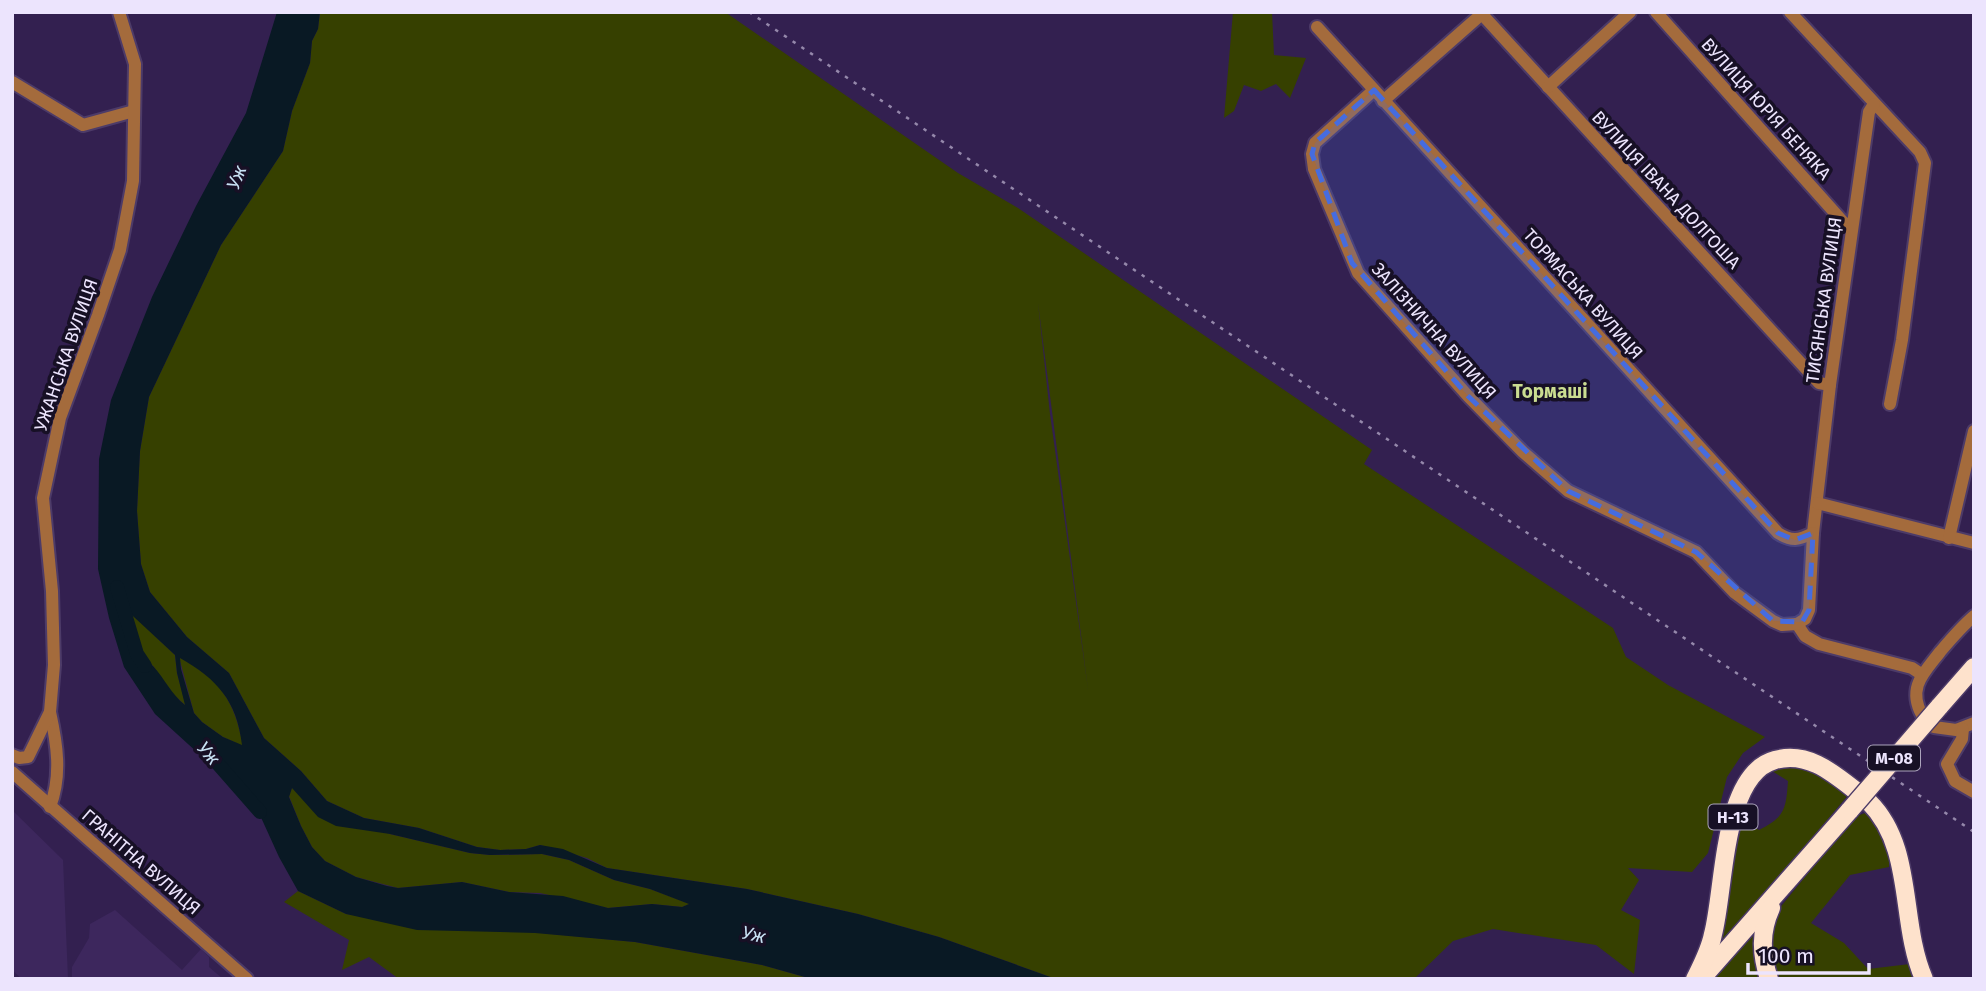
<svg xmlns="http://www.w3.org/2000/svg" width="1986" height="991" font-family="'Fira Sans',sans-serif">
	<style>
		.built { fill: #3d275d }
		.green { fill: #364000; fill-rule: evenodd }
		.water { fill: #091924; fill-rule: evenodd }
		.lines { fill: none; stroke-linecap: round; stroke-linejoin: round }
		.river { stroke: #091924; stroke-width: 14 }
		.minor-casing { stroke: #4d3b68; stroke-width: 16 }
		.highway-casing { stroke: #4d3b68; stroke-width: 21 }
		.minor { stroke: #a46b3c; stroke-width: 12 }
		.highway { stroke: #fee2cc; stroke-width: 18 }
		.rail { stroke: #9588ab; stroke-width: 2.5; stroke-dasharray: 3.5 7; stroke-linecap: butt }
		.highway-bridge-casing { stroke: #4d3b68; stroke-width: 21; stroke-linecap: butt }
		.highway-bridge { stroke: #fee2cc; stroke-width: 18 }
		.marked { fill: #466cdf; fill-opacity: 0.2; stroke: #466cdf; stroke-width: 5; stroke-dasharray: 14 9; stroke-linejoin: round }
		.labels { text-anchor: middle; stroke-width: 7; stroke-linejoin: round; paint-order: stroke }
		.shield { fill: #171025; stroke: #aca4bc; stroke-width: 2 }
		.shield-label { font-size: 16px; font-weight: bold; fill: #ece4fd }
		.street-label { font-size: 18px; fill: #ece4fd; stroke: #171025 }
		.water-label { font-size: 19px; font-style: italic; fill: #c8e2f4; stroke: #171025 }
		.neighbourhood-label { font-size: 19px; font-weight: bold; fill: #cbdd91; stroke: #171025 }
	</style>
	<rect width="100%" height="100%" fill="#332050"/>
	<g class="built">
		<path d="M12,810L63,860L68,979H22L12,970Z"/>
		<path d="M115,910L182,970L201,949L209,957V967L223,979H72V967L89,938L90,924Z"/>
	</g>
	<g class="green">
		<path d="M320,12H725L958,173L1018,208L1372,450L1364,464L1613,628L1626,657L1668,685L1765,737L1743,753L1727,777L1708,853L1692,872L1628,868L1639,880L1621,910L1640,920L1634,974L1596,945L1493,929L1453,941L1414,979H1056L939,937L858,914L747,889L607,868L587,858L540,845L526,849L500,850L477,847L419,828L364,818L327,801L301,771L264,738L229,673L187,637L150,592L141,564L137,511L140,451L149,397L221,245L283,151L292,111L310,63L312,41L318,29ZM1038,303L1088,689L1050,414Z"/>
		<path d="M1233,12H1272L1274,55L1306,58L1290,98L1276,84L1261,91L1244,85L1234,111L1224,118Z"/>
		<path d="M121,604L175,655L177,673L186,706L170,691L154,667L136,650L126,633L119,611Z"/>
		<path d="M179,657C220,680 234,699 243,746L223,737L202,722L194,713Z"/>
		<path d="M1803,764L1849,794L1716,952L1738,816L1759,830C1785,817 1786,809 1788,781L1767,768Z"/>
		<path d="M292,788L390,834L470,853L491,855L542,854L569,860L614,880L650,889L690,904L682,907L652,904L608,908L540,893L509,892L462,882L398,888L356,877L325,861L312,847L301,826L289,796Z"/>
		<path d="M1868,812L1889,843V867L1850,875L1811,923L1844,943L1868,969L1910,964L1916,979H1774L1767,959L1773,916L1854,817Z"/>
		<path d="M298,891L346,914L635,942L762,965L812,979H399L369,957L342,970L349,940L284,902Z"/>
		<path d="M1757,931L1766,979H1716V977Z"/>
	</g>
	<path class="water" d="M277,12H320L318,29L312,41L310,63L292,111L283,151L221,245L149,397L140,451L137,511L141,564L150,592L187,637L229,673L264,738L301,771L327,801L364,818L419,828L477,847L500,850L526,849L540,845L563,849L607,868L747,889L858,914L939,937L1056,979H812L762,965L635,942L535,933L417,930L346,914L298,891L279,857L259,813L232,776L199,754L155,714L124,667L109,618L98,569L99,459L111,400L152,297L196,206L246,113ZM121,605L175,655L177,673L185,705C171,694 165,679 153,666C148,661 141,657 136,651C128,641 116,618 121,605ZM180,658C217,679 237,701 242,745L223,737L202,722L194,713L181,669ZM292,788L318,817L336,826L390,834L470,853L490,855L542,854L569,860L614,880L650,889L689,904L682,907L652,904L608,908L563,896L509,892L462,882L398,888L387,886L356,877L325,861L312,847L301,826L289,797Z"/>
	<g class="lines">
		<g class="river">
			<path d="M117,587L137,654L145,666"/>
			<path d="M211,756L260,812"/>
		</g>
		<defs>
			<g id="minor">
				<path d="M1480,12L1819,383L1830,385"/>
				<path d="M1656,12L1844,223L1852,225"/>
				<path d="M1790,12L1920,152L1925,163L1902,340L1890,404"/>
				<path d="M1317,27L1778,533C1792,542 1799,540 1813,533L1830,385L1869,112L1874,104"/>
				<path d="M12,82L83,125L134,111"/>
				<path d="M1548,87L1630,12"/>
				<path d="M1374,90L1315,143L1312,154L1314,169L1358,273L1468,396L1523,452L1568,491L1696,552L1735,593L1773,621L1782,625L1797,624L1805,636L1819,644L1912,668L1921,674"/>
				<path d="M1383,101L1484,12"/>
				<path d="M1817,503L1974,543"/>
				<path d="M1949,538L1974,431"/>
				<path d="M1797,624L1805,619L1809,610L1813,533"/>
				<path d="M50,712C57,744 62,775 50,807"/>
				<path d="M1922,715C1907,687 1924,673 1940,652C1951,639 1961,627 1974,616"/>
				<path d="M1934,727L1956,730L1974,723"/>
				<path d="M1963,729L1962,739L1947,764L1955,781L1974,792"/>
				<path d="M12,755L19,758L28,757L50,712L54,665L52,591L43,498L60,418L98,315L120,250L133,181L135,64L119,12"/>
				<path d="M12,772L247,979"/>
			</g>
			<g id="highway">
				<path d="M1939,707L1974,667"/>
				<path d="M1869,802C1915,848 1899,922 1924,979"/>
				<path d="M1702,978L1850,810"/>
				<path d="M1695,979C1702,965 1710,950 1713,934C1725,889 1722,774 1775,760C1807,751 1832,772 1856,791"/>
				<path d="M1769,979C1761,954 1760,932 1771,908"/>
			</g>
		</defs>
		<use href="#minor" class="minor-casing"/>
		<use href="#highway" class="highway-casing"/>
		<use href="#minor" class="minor"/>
		<use href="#highway" class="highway"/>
		<path class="rail" d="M749,12L1974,832"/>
		<defs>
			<path id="highway-bridge" d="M1850,810L1939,707"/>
		</defs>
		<use href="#highway-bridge" class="highway-bridge-casing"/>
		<use href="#highway-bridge" class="highway-bridge"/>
	</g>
	<path class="marked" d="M1374,90L1778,533L1795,540L1813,533L1809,610L1802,622L1773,621L1696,552L1568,491L1468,396L1352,263L1312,154L1315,143Z"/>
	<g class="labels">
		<g class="shield">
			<rect x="1868" y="745.5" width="52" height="25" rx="5"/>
			<rect x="1708.5" y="804.5" width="49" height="25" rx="5"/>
		</g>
		<g class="shield-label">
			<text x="1894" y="764">М-08</text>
			<text x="1733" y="823">Н-13</text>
		</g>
		<g class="street-label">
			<text transform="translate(1766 109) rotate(48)" y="6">ВУЛИЦЯ ЮРІЯ БЕНЯКА</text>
			<text transform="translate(1666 190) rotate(47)" y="6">ВУЛИЦЯ ІВАНА ДОЛГОША</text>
			<text transform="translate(1583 294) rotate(48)" y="6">ТОРМАСЬКА ВУЛИЦЯ</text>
			<text transform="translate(1824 300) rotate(-82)" y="6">ТИСЯНСЬКА ВУЛИЦЯ</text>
			<text transform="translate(1434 331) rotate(48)" y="6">ЗАЛІЗНИЧНА ВУЛИЦЯ</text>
			<text transform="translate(66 355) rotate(-71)" y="6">УЖАНСЬКА ВУЛИЦЯ</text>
			<text transform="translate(141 862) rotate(41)" y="6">ГРАНІТНА ВУЛИЦЯ</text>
		</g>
		<g class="water-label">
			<text transform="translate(236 177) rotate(-69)" y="7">Уж</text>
			<text transform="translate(209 753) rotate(49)" y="7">Уж</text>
			<text transform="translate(754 934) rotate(13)" y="7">Уж</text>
		</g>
		<g class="neighbourhood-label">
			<text x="1550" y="398">Тормаші</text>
		</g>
	</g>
	<rect width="1986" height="991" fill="none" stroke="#ece4fd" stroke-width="28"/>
	<path d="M1748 963v10h121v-10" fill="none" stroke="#ece4fd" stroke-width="3.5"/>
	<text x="1758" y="963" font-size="21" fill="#ece4fd" stroke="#171025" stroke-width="5" paint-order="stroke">100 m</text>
</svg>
